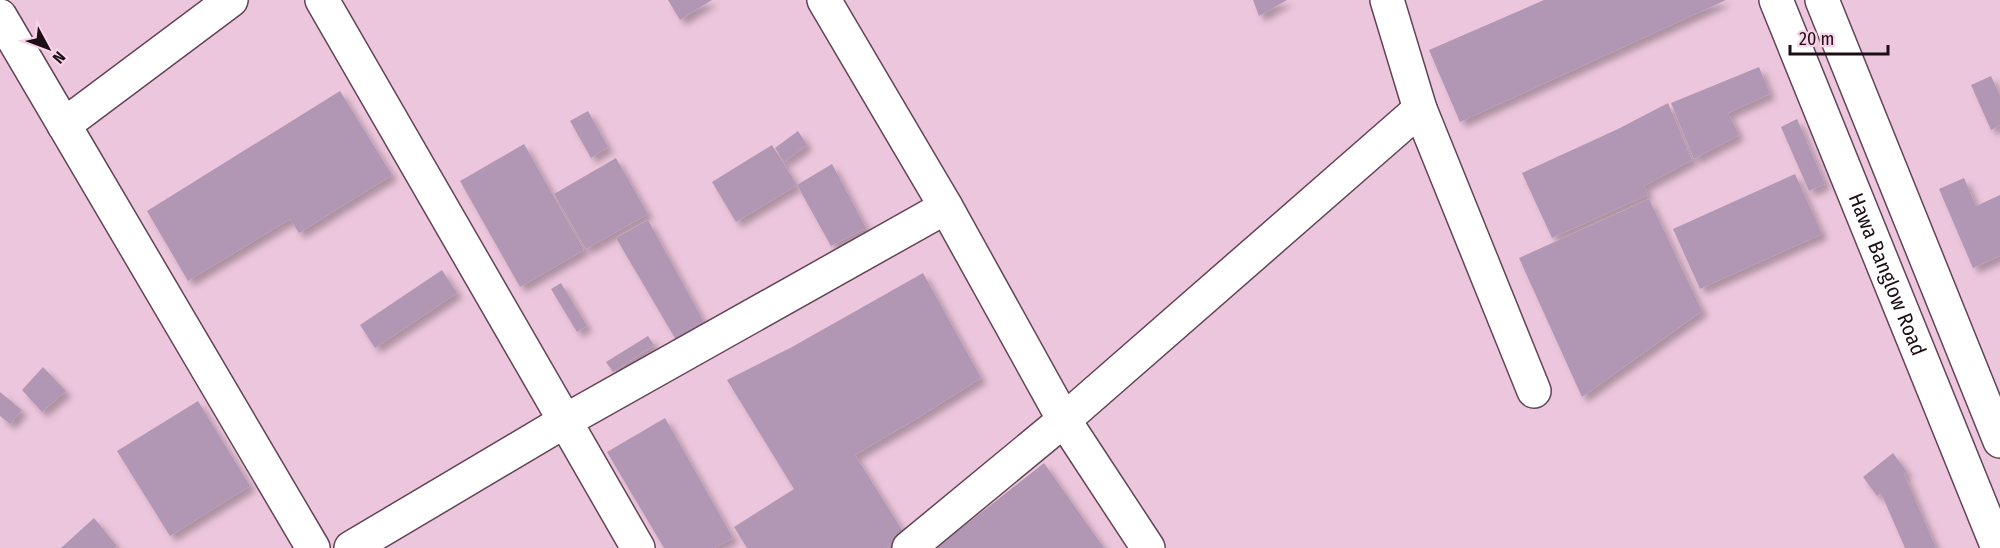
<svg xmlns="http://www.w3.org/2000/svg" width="2000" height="548" font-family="'Fira Sans Condensed',sans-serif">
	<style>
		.building { fill: #b297b4; filter: url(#shadow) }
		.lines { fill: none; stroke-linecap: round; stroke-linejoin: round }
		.minor-casing { stroke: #634456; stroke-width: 36 }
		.minor { stroke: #fff; stroke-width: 33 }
		.labels { text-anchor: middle; stroke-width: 6; stroke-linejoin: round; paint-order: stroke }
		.street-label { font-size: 21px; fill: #1b0e15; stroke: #fad3e9 }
	</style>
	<defs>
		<filter id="shadow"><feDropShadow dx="5.5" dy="5.5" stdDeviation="3" flood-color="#0004"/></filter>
	</defs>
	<rect width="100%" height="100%" fill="#ecc6dc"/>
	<g class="building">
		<path d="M668,0H712L680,20Z"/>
		<path d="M1253,0H1287L1259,16Z"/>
		<path d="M1544,0H1726L1460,122L1429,50Z"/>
		<path d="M1759,67L1770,94L1728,113L1739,135L1694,159L1671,103Z"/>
		<path d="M1991,76L2000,96V125L1991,130L1971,85Z"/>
		<path d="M340,91L392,175L299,233L290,219L188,281L147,211Z"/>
		<path d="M1668,103L1692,160L1644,186L1648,195L1552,238L1522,173L1618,129Z"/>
		<path d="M588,111L608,147L591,158L570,121Z"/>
		<path d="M1797,119L1825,184L1809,191L1781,127Z"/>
		<path d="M798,131L807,145L784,162L775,148Z"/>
		<path d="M524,144L584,250L520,287L460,181Z"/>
		<path d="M772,145L797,185L736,222L712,182Z"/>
		<path d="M616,158L648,214L586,249L554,194Z"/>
		<path d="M832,164L866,228L831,246L797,185Z"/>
		<path d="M1795,174L1822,234L1700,289L1673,229Z"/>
		<path d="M1964,178L1976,206L2000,195V256L1973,268L1939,189Z"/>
		<path d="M1649,199L1702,311L1582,397L1519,258Z"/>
		<path d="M648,220L710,333L682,350L616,238Z"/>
		<path d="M442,270L457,293L375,348L360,325Z"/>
		<path d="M923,273L981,378L916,419L855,455L904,533L887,548H747L734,527L794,489L727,380L792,347Z"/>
		<path d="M561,283L587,326L577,332L551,289Z"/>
		<path d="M648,336L654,345L613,372L606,362Z"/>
		<path d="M43,367L66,391L42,412L22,390Z"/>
		<path d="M0,392L22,410L10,424L0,416Z"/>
		<path d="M198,401L250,486L170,536L117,451Z"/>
		<path d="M665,418L733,538L714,548H664L607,452Z"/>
		<path d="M1893,453L1907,472L1904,474L1936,548H1905L1881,493L1877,496L1863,477Z"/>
		<path d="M1044,463L1104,548H936Z"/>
		<path d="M94,518L117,546L114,548H61Z"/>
	</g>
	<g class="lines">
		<defs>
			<g id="minor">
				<path d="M322,0L565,421L351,548"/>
				<path d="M824,0L946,207L1064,420L1148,548"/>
				<path d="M1387,0L1420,109L1534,391"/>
				<path id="s1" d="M1776,0L1998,548"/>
				<path d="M1822,0L2000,441"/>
				<path d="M0,16L313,548"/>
				<path d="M64,125L231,0"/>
				<path d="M638,548L565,421L946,207"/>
				<path d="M909,548L1064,420L1420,109"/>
			</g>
		</defs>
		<use href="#minor" class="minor-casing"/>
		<use href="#minor" class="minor"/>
	</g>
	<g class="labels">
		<g class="street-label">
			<text dy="7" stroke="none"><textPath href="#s1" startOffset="296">Hawa Banglow Road</textPath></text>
		</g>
	</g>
	<g transform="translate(48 48) rotate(131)" stroke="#fad3e9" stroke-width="4.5" paint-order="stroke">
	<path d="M0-4.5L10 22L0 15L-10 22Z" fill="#1b0e15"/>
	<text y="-9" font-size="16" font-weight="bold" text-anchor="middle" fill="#1b0e15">N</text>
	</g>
	<path d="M1790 45v9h98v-9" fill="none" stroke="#1b0e15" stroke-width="3"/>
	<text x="1799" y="45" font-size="18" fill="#1b0e15" stroke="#fad3e9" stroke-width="4.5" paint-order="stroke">20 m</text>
</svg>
